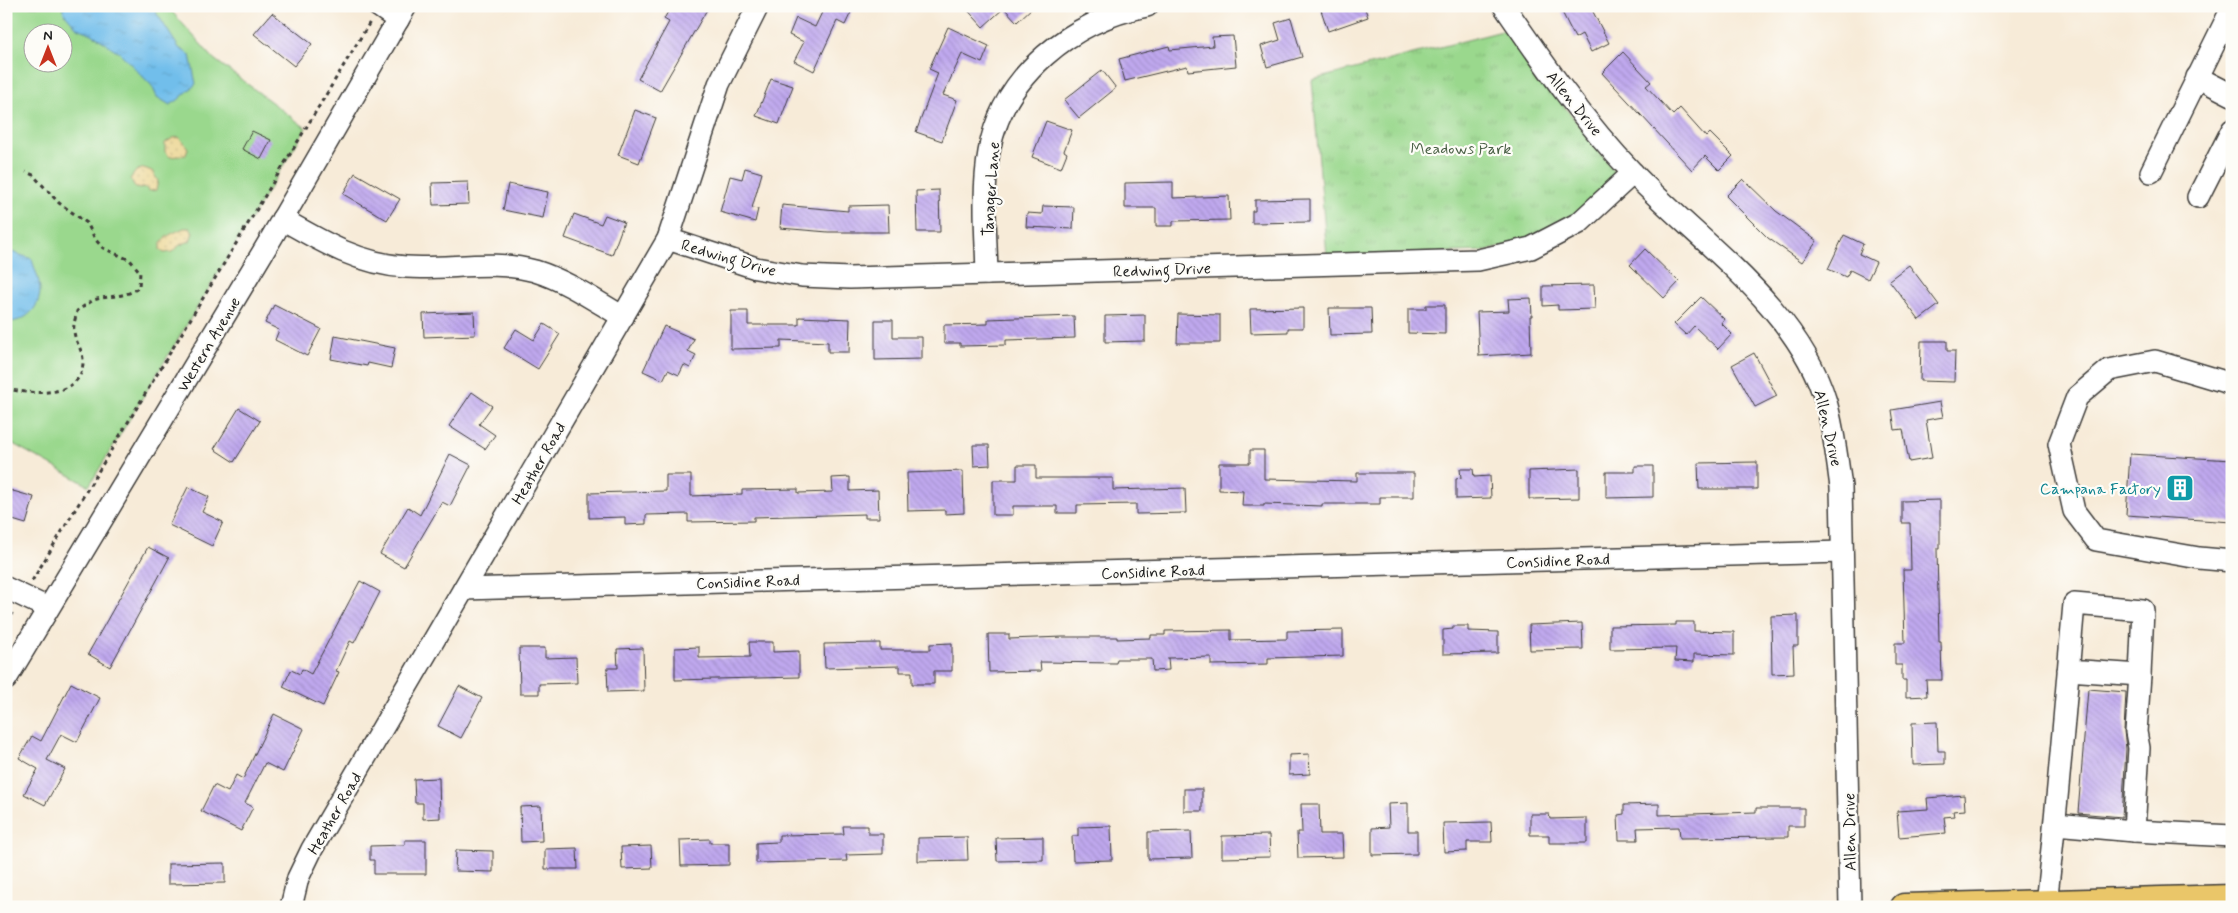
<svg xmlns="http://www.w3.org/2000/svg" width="2238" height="913" font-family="Mynerve,sans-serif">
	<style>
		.grass { fill: #9ad88d; stroke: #5b7a54; fill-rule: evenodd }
		.sand { fill: url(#sand-dots); stroke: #857b5d }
		.park { fill: url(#park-tufts); stroke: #5b7a54 }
		.water { fill: url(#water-ripples); stroke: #466d84 }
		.building { fill: url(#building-back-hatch) }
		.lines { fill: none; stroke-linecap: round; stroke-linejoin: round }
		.minor-casing { stroke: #3d3b38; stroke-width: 24 }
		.major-casing { stroke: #3d3b38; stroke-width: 29 }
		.path { stroke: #3d3b38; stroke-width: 3; stroke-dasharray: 4 4; stroke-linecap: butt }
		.minor { stroke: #fff; stroke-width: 21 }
		.major { stroke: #eac669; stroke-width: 26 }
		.labels { text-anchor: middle; stroke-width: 4.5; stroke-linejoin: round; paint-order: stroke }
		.street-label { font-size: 16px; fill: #1c1c1c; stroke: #fdfcf7 }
		.park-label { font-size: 16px; fill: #485e44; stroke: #fdfcf7 }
		.culture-label { font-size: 16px; fill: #0d838f; stroke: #fdfcf7; text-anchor: end }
	</style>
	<defs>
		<pattern id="sand-dots" width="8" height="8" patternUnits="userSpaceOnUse" patternTransform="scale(1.25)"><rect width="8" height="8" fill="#eeda9e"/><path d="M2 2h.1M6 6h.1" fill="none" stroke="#ccba88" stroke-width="1.8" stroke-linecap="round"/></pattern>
		<pattern id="park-tufts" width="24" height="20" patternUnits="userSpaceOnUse" patternTransform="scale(1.25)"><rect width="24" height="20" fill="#9ad88d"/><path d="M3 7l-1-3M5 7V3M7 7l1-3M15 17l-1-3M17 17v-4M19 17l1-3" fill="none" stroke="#84b979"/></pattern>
		<pattern id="water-ripples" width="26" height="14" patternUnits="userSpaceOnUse" patternTransform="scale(1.25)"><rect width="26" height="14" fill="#71beeb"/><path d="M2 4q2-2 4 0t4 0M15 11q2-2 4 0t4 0" fill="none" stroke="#61a3c9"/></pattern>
		<pattern id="building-back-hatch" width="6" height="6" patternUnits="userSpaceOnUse" patternTransform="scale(1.25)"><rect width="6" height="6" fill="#bfa8ee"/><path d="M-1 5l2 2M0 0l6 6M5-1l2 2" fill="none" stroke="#a490cc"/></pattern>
	</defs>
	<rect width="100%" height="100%" fill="#fdfcf7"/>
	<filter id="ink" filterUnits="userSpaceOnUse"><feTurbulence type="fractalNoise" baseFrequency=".02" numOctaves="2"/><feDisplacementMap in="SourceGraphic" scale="10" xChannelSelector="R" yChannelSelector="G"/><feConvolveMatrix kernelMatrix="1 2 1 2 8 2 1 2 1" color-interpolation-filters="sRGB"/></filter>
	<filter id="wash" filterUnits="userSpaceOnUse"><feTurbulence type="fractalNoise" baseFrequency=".0096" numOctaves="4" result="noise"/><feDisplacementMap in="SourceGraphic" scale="20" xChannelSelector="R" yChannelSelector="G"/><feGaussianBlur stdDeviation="1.12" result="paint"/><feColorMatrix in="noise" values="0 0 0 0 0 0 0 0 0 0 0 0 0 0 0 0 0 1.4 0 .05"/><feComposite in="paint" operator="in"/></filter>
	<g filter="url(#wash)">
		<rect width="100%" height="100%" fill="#f7ebd8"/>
		<path class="grass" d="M6,6H167L214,59L306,128L89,486L6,440ZM32,32H62V62H32Z"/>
		<g class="sand">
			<path d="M179,137L188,148L186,155L170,157L165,152V143L173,138Z"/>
			<path d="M144,168L152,171L158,181L156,190L150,191L144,187L140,189L136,188L130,179L136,171Z"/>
			<path d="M184,228H190L193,232L190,241L180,245L172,252L164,253L160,250C159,237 174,233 184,228Z"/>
		</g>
		<path class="park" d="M1506,30L1618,176L1582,210L1533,237L1487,251L1327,256L1312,80Z"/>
		<g class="water">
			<path d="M62,6H152L179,48L190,55L196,84L178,100L170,105L157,97L152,86L120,53L92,34L77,28L64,13Z"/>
			<path d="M6,250L32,259C34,268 40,280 40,290C40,309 24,323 6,322Z"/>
		</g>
		<g id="blocks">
			<g class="building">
				<path d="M671,6H709L660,91L638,79L669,22L664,19Z"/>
				<path d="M825,6H854L845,25L837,21L814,71L794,61L804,42L789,35L796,18L815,27Z"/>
				<path d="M964,6H1034L1017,22L1004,8L983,27Z"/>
				<path d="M1332,6H1364L1368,17L1328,31L1321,10Z"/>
				<path d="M1559,6H1590L1609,43L1591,52L1582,34L1575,38Z"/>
				<path d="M272,13L312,44L294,66L254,34Z"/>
				<path d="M1291,18L1302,57L1267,67L1261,46L1280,40L1275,23Z"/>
				<path d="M948,27L989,46L982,63L962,54L943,95L957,100L942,141L916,132L938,73L929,69Z"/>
				<path d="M1233,36L1236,66L1188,71L1187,66L1125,81L1119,59L1169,46L1170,50L1213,46L1212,37Z"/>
				<path d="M1623,52L1651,82L1646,86L1673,115L1680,108L1706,137L1710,133L1733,156L1719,170L1705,156L1692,170L1602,73Z"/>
				<path d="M1102,70L1116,88L1079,118L1064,100Z"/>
				<path d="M771,79L793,86L779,124L756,116Z"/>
				<path d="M635,110L656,118L639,163L618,155Z"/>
				<path d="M1046,121L1072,130L1064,151L1067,153L1061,168L1032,157Z"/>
				<path d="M252,131L271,140L261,159L242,149Z"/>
				<path d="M745,168L762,173L752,208L758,209L755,222L720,212L730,176L742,179Z"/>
				<path d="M355,173L400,199L387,220L343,194Z"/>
				<path d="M1743,179L1776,211L1817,241L1802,262L1768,238L1726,196Z"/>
				<path d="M468,182L469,204L433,205L432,183Z"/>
				<path d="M1173,182V198L1229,196L1230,220L1173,221V226H1156V208H1125V183Z"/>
				<path d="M508,184L548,192L543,218L503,210Z"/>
				<path d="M939,190L940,232H917L916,191Z"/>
				<path d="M1310,199V222L1252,223V211H1255V200Z"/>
				<path d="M782,205L848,211V206L888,205L889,232H828L780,228Z"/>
				<path d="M1043,206L1074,207L1073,229L1026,227L1027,213L1042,214Z"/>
				<path d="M574,214L601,224L605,215L624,222L612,255L565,238Z"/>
				<path d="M1844,235L1863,244L1859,254L1876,262L1868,279L1850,270L1846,277L1828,269Z"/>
				<path d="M1645,249L1679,282L1664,298L1630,265Z"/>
				<path d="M1909,265L1939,305L1919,320L1889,280Z"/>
				<path d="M1594,285L1595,309L1558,310V305L1543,306V286Z"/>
				<path d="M1701,297L1724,319L1721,323L1732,334L1718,349L1694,326L1686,335L1674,324Z"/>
				<path d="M1531,298L1532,316H1530L1531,353L1479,356L1477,312L1509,311L1508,299Z"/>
				<path d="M274,305L321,329L307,356L275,340L279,330L265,323Z"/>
				<path d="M1426,305H1445V334L1408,333V309H1426Z"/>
				<path d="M1303,308V328H1288V332L1251,333L1250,309Z"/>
				<path d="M1329,308H1371L1372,334L1330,335Z"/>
				<path d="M731,311H748V325H799V317L850,319L849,352H828V342L781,340V348L731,349Z"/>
				<path d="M474,312L475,335L424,337L423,314Z"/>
				<path d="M1178,314L1220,315V343H1177Z"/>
				<path d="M1145,315V341L1105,342V316Z"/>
				<path d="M1074,316L1075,338L1006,340V345L960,346V343H944V325L988,324V319Z"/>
				<path d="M875,320H893V337H922V359L875,360Z"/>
				<path d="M544,324L560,334L538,369L504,348L516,329L534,340Z"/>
				<path d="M664,326L694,339L688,351L696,355L690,368L684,365L679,375L668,370L663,380L643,371Z"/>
				<path d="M335,336L395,348L391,368L368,363L367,366L331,359Z"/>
				<path d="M1921,341H1947V351H1955L1954,382L1920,381Z"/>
				<path d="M1754,353L1777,396L1755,407L1732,365Z"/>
				<path d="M472,392L492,406L479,424L495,435L485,449L449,426Z"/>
				<path d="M1940,402L1943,417L1926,420L1932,458L1909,462L1903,429L1895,430L1892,410Z"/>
				<path d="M239,408L260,421L234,462L214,449Z"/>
				<path d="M973,445H989L990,465L974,466Z"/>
				<path d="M1250,450H1264V479L1357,481V473H1414V497H1380V504H1322V506L1264,504V506H1242L1243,491L1219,490V463H1250Z"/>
				<path d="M450,454L471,465L450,506L442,502L404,567L380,554L408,507L420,515Z"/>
				<path d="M2130,454L2232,460V522L2126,515Z"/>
				<path d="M1757,462V489H1699L1698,463Z"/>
				<path d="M1017,465H1036V478H1113V490L1185,488L1186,513L1136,514V504L1077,505V513H1057V506H1013V515H993V480H1017Z"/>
				<path d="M1635,466H1653V497L1606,498V472H1635Z"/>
				<path d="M1460,469H1473L1474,477L1490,476L1491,498L1456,499V479L1461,478Z"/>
				<path d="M1579,469V498L1529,499V471Z"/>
				<path d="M963,471L964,513L945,514V510L908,511L907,473Z"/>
				<path d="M666,475H691V496L742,494V490L798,489V493L833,492L832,478L850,477V491L878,490L879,518H865V514L754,517V521L688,522V514L646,515V524L625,525V517L589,518V493L666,491Z"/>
				<path d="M188,487L209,497L202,512L223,522L212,546L169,525Z"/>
				<path d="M6,489L34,497L26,524L6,518Z"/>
				<path d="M1940,500V549H1937L1939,642H1941L1942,680H1926L1927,696L1906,697V680H1902V665H1895V643H1905L1903,570H1911L1910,523H1902V501Z"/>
				<path d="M148,547L169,558L110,667L88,654Z"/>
				<path d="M360,581L380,592L354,643L350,641L336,671L339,672L323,706L283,687L291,670L300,674L302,669L311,674Z"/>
				<path d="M1798,615V646H1793L1794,673L1772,674L1771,616Z"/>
				<path d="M1676,622H1694V631L1734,632V655L1694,654V662L1675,661L1676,648L1610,649V626L1676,625Z"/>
				<path d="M1582,623L1583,649L1530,650L1529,625Z"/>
				<path d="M1453,626H1468V631L1498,632V653L1443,654V630L1453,629Z"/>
				<path d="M1231,630V640L1287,639V631L1343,630V656L1268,658V664L1211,665V657L1168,658L1169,670L1153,671L1152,659H1117L1116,663L1040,662L1041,671L989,672L988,634H1009V639L1063,637H1117V639L1151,638V635H1165V631Z"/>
				<path d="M749,642H773V652L799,651V677L675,680V648L699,647V658L750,657Z"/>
				<path d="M880,643V650H930V644L952,643V671H934V684H912V672H900V666L825,668L824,644Z"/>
				<path d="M519,648H545V658L576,657L577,683L539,684V694H520Z"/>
				<path d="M643,648L644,691L608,692L607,668H618L617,649Z"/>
				<path d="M71,683L100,698L77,742L61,734L47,760L65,769L45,805L24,794L38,769L19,758L32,736L41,741Z"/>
				<path d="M459,686L482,698L461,738L438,726Z"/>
				<path d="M2088,689L2126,692L2124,731L2126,749L2122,817L2078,813Z"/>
				<path d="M274,714L304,729L283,772L265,763L245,803L253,807L241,831L201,811L214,785L228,792L236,775L243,779Z"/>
				<path d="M1937,722L1938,751H1945V764L1913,765L1912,723Z"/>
				<path d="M1309,754L1310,774L1289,775V755Z"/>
				<path d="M439,778L440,818L423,819V803H415L414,779Z"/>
				<rect x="1184" y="789" width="18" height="22"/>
				<path d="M1964,795L1965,810L1953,811L1954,816L1944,817L1946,833L1899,837L1897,811L1928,809L1927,798Z"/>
				<path d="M1408,803V831H1417V854L1372,855V828L1389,827L1388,804Z"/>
				<path d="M1301,804H1319L1320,834H1342L1343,857L1298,858L1297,832H1302Z"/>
				<path d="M1659,804V815L1756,812V808H1804V826H1788V837L1680,838L1679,827L1637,828L1638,840H1619L1618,815L1624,814V805Z"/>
				<path d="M541,806L542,841L521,842L520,807Z"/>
				<path d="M1530,814H1549L1550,819L1587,818V843H1549V835H1530Z"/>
				<path d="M1491,822L1492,842H1467V851L1444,852L1443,823Z"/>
				<path d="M843,826H868V834H883V854L846,855L847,861L756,863V843L779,842V835L844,834Z"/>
				<path d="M1111,826L1112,860L1073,861L1072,836H1078V827Z"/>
				<path d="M1191,831L1192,858L1148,859V832Z"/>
				<path d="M1269,835L1270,857L1222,858V836Z"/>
				<path d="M967,837L968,860L918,861V838Z"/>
				<path d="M1043,837V860L997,861L996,838Z"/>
				<path d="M710,839V843H729V865L681,866L680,840Z"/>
				<path d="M405,840H426V874H374V860H370V846L405,845Z"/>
				<path d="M651,846L652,868L622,869L621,847Z"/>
				<path d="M577,848L578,869H545V849Z"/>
				<path d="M456,850L493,851V872L455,871Z"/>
				<path d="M225,863V883L168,884V864Z"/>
			</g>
		</g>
	</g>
	<g filter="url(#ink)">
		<use href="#blocks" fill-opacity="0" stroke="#3d3b38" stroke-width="1"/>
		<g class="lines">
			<defs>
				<g id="minor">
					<path d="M378,6L398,20"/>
					<path d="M1504,6C1544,64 1584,122 1633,173C1699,242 1798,307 1826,402C1834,430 1837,459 1841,487L1850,907"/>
					<path d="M2197,77L2232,95"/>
					<path d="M2151,172L2232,8"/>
					<path d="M2198,197L2232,130"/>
					<path d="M282,219C322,242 359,264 406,267C449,270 493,259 535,271C567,281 594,300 623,317"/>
					<path d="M668,239L756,268L802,276L850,278L1478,260L1531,248L1579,223L1633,173"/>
					<path d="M987,274C986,234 982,192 989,152C1002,75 1073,20 1147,6"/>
					<path d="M2232,384L2155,361L2109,370L2077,397L2059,444L2074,511L2096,540L2199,558L2232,561"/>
					<path d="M6,588L48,608"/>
					<path d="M464,589L1842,552"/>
					<path d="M6,679L272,237L406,6"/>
					<path d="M2055,824L2134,831L2139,748L2136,732L2140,675"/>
					<path d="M2134,831L2232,836"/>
					<path d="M2046,903C2058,803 2065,704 2074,604L2143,610L2140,675L2068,670"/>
					<path d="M291,907L298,878L312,849L668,239L719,84L758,6"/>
				</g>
				<path id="major" d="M1904,907L2232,898"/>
			</defs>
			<use href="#minor" class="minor-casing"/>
			<use href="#major" class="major-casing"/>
			<g class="path">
				<path d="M6,389C31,394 81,399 83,363C84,350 74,342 74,330C73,324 76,317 77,311C83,307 88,303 94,300C108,295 127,298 139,287L140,272L130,260L103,248L95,239L87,223L59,203L33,175L26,172"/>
				<path d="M32,581L370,22"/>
				<path d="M6,623L14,610"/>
			</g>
			<use href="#minor" class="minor"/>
			<use href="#major" class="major"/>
		</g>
	</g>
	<defs>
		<symbol id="building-square" viewBox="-11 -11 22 22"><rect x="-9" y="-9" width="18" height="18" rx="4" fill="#0f9aa8" stroke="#fdfcf7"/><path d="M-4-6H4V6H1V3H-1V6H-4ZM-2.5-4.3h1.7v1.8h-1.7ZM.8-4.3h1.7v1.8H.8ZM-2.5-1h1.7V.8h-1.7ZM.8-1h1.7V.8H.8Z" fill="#fff"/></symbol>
	</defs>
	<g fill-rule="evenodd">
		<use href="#building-square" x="2164" y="472" width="32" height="32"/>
	</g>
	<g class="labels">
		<g class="street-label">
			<text transform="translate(1575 103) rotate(51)" y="6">Allen Drive</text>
			<text transform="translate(990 189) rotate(-86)" y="6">Tanager Lane</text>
			<text transform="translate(729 257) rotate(16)" y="6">Redwing Drive</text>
			<text transform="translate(1162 269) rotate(-2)" y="6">Redwing Drive</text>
			<text transform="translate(208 344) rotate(-59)" y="6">Western Avenue</text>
			<text transform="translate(1829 428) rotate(77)" y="6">Allen Drive</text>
			<text transform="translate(538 463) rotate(-60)" y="6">Heather Road</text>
			<text transform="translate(1558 560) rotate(-2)" y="6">Considine Road</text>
			<text transform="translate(1153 571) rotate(-2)" y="6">Considine Road</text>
			<text transform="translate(748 581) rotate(-2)" y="6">Considine Road</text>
			<text transform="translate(334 813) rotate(-60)" y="6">Heather Road</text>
			<text transform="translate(1849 832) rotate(-91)" y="6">Allen Drive</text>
		</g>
		<g class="park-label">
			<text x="1461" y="154">Meadows Park</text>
		</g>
		<g class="culture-label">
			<text x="2161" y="494">Campana Factory</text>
		</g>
	</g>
	<rect width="2238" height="913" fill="none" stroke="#fdfcf7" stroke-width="25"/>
	<g transform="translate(48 48)"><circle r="24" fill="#fdfcf7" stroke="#a3a29f"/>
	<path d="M0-4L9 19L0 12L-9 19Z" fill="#c8321e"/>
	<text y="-8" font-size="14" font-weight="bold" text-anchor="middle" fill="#1c1c1c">N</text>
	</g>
</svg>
